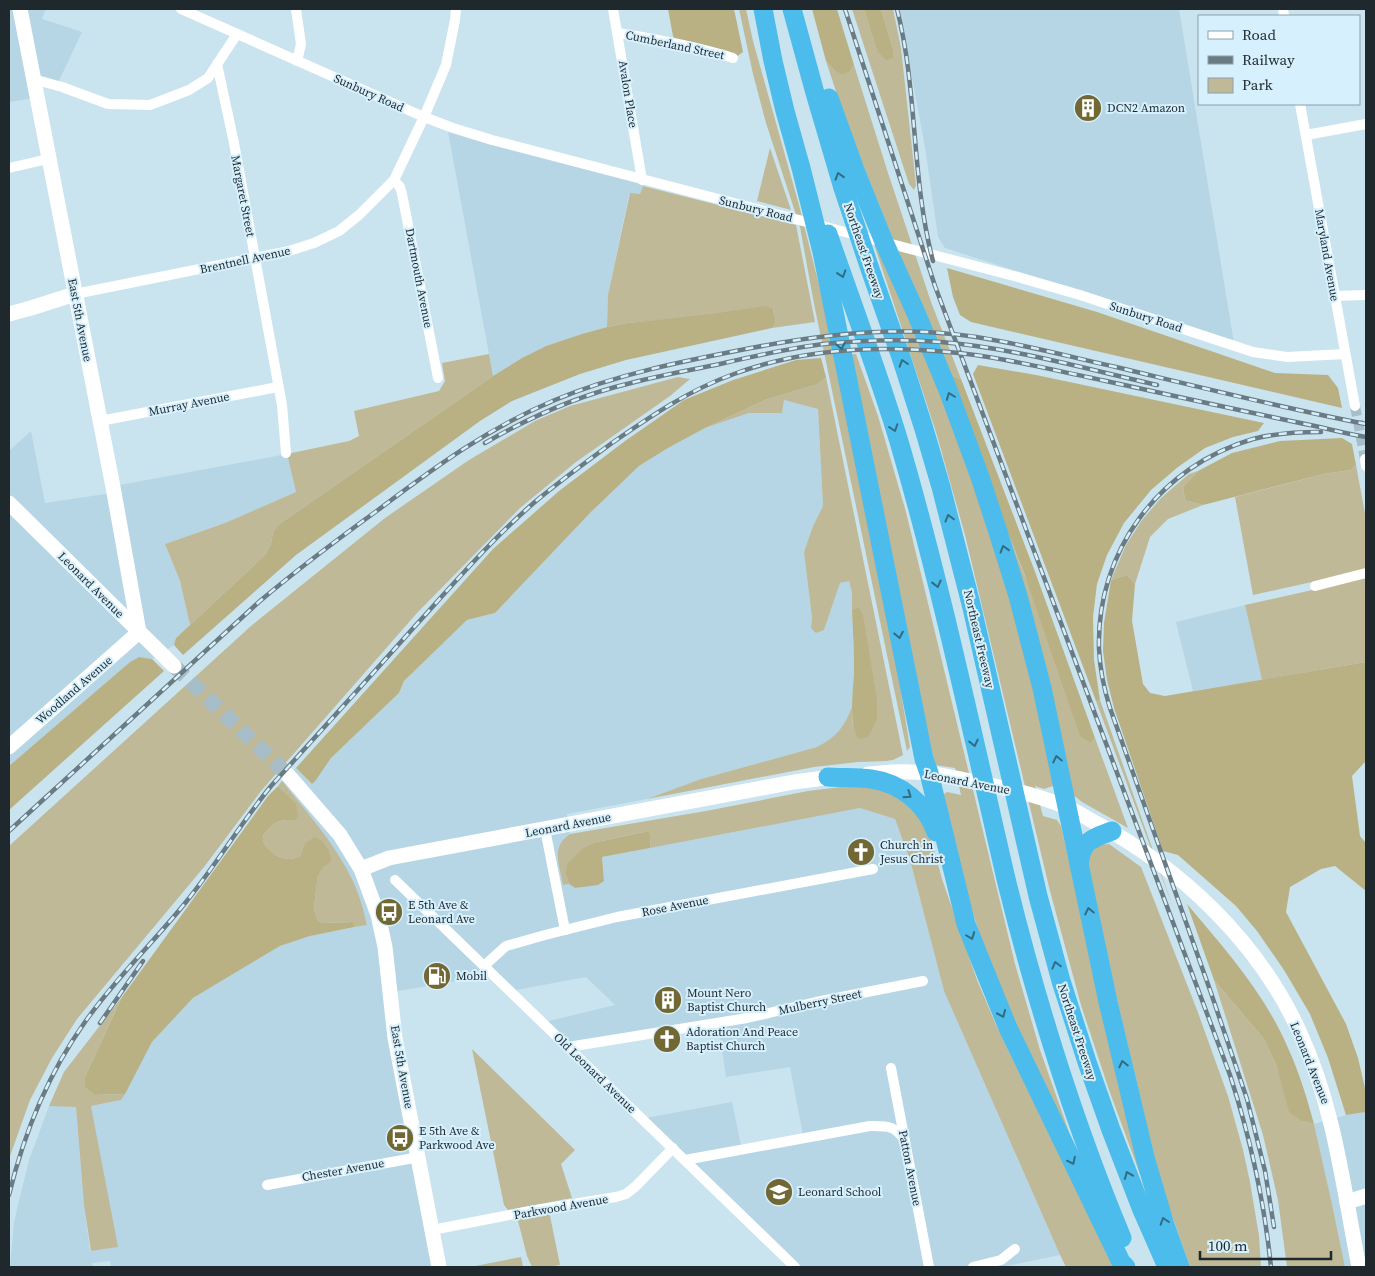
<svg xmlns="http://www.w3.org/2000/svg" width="1375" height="1276" font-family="'Source Serif 4',serif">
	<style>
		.built { fill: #b6d6e6 }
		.green { fill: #bfb997 }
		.forest { fill: #b9b184 }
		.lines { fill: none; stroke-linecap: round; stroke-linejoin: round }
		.street-tunnel { stroke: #a7bec8; stroke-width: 10; stroke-dasharray: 10 5; stroke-linecap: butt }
		.secondary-tunnel { stroke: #a7bec8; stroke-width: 15; stroke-dasharray: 15 8; stroke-linecap: butt }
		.street { stroke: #fff; stroke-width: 10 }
		.secondary { stroke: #fff; stroke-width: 15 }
		.highway { stroke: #4bbceb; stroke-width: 19 }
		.rail-casing { stroke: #6a7b83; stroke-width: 4.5 }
		.rail { stroke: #d6f0fd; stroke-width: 2.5; stroke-dasharray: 8; stroke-linecap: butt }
		.oneway { stroke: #326b82 }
		.labels { text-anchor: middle; stroke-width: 4; stroke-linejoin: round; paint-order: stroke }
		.street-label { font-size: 12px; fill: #1e282d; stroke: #d6f0fd }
		.poi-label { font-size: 12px; fill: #1e282d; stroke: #d6f0fd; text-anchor: start }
	</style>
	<rect width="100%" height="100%" fill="#c9e3ef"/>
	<g class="built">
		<path d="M9,9H46L42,19L82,32L56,87L32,81L35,98L9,102Z"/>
		<path d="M899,9H1179L1234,343L1079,291L945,248L938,237L925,147Z"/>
		<path d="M447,126L645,180L640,194H629L608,295L607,327L582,334L546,346L522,358L493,376Z"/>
		<path d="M784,400L818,409L823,506L813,526L804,552L812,618L811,628L824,630L840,583L849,581L852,593L854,670L852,707L845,724L830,741L817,747L701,779L647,799L567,814L570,834L564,838V885L569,884L575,888L604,881L602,857L860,808L895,819L910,860L944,991L1060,1255L1002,1267H794L640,1119L732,1102L742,1150L804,1140L790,1067L726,1077L718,1022L569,1049L541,1023L615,1005L586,977L511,991L484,968L457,981L386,993L438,1267H111L110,1261L92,1263L93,1267H10L14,1222L29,1160L49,1106H76L84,1205L90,1251L117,1247L91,1106L121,1100L152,1042L193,998L280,946L310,936L367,925L356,888L338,854L318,826L282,781L296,768L312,784L331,758L399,693L404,681L467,620L495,613L591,512L639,466L668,448L705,428L749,413H782Z"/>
		<path d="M31,431L45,503L112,493L120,485L287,454L296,492L225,523L165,544L180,581L190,625L176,638L174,645L152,659L139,657L130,662L9,766V451Z"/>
		<path d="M1245,605L1262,680L1193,691L1176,622Z"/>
		<path d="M1366,1112V1267H1345L1332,1204L1314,1124L1346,1115Z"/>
	</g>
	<g class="green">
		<path d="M739,9H746L753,41L799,205L825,309L893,645L910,747L907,751L814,304L800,227L766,123L753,74Z"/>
		<path d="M852,9H864L877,51L893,49L881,9H893L901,48L916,185L914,190L909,184Z"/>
		<path d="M826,61L835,71H850L854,65L888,173L931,302L961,379L953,376L950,382L847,125Z"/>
		<path d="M770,148L791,210L757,201Z"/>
		<path d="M643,186L796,225L815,322L772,328L776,323L773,309L628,323L607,327L608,295L630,193L640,194Z"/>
		<path d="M877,240L956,428L1008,585L1055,776L1053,786L1044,789L1035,786L1043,816L1057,820L1061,826L1095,976L1142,1168L1140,1174L1109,1090L1081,1005L1050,891L965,535L936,432L873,241Z"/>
		<path d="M489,354L493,376L278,525L273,532L271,544L265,555L190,625L180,581L165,544L225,523L296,492L287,454L349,441L359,436L354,411L439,391L445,381L442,363Z"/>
		<path d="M856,354L878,416L906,512L1015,964L1040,1050L1074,1146C1043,1083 1008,1020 986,953C968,901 955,849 941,796L947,792L961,795L955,768L935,765L846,355Z"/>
		<path d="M678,377L690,379L670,396L576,462L520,508L417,613L261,791L204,867L77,1019L52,1058L30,1100L9,1159V846L251,626L385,518L469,460L535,421L570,406Z"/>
		<path d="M826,377L903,755L893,760L886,761L858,762L814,767L647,799L701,779L817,747C837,737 844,727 852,707L853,728L858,607L852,610V593L849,581L840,583L824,630L816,633L811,628L812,618L804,552L813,526L823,506L818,409L784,400L782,413H749L705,428L765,400L818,384Z"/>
		<path d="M1356,465L1366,519V570L1253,595L1235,497L1324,474L1351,470Z"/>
		<path d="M1198,471L1183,487L1185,500L1203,505L1168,519L1150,537L1135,584L1127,575L1111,580L1126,545L1142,520L1161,498L1189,474Z"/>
		<path d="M999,511L1091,743L1095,738L1128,828L1082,802L1072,794Z"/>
		<path d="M1366,578V662L1262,680L1245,605Z"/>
		<path d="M1100,700L1174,910L1096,701Z"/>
		<path d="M282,781C309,815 339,848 356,888C361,900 364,913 367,925L355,927L353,922L321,923L317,919L314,908L318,874L325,866L305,844L300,856C297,857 292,859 289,859C279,859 262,849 263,838C263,835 265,833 267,831C276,820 281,820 295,820L296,803L278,786Z"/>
		<path d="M857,785H876L901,797L921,819L929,832L942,879L977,980L997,1027L1114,1267H1066L1060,1255L944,991L910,860L895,819L860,808L650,848L651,837L649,831L597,842L566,875L569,884L563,885C560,866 550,847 570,834L706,811L808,791Z"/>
		<path d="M1109,844L1141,867L1197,1010L1228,1096L1243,1150L1250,1182L1259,1236L1261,1267H1190L1161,1184L1109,966L1087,862L1089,850L1098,845Z"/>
		<path d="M1214,980L1264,1039L1302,1121L1314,1124L1332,1204L1345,1267H1287L1278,1200L1263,1135Z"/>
		<path d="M122,997L85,1077V1087L94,1095L125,1094L121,1100L91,1106L118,1247L91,1251L84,1205L76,1107L49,1106L64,1072Z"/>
		<path d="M472,1049L575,1150L561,1164L572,1198L508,1210L504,1205Z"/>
		<path d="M549,1211L560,1265L548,1267H532L527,1256L517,1217Z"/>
		<path d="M521,1257L523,1267H470Z"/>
	</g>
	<g class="forest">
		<path d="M668,9H734L743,52L736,57L677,43L673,36Z"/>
		<path d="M812,9H837L854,65L850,71L842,74L835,71L826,61Z"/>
		<path d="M864,9H881L893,49V58L886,60L877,51Z"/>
		<path d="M947,268L1097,312L1275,373L1328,375L1338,388L1342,408L971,322L960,315L953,297Z"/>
		<path d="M766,306L773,309L776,323L772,328L626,360L580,374L512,401L480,421L296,555L183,655L174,645L176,638L265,555L271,544L273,532L278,525L493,376L522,358L546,346L582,334L607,327L628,323L711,314Z"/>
		<path d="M821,358L826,377L818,384L765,400L705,428L668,448L639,466L591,512L495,613L467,620L404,681L399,693L331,758L316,780L312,784L296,768L493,549L559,491L625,441L684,400L733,380L796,360Z"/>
		<path d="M978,365L1036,375L1264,423L1258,431L1233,437L1205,448L1178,467L1151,490L1124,523L1107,555L1097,584L1093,617L1094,660L1100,700L1096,701L973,374Z"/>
		<path d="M953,376L961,379L1034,569L1095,738L1091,743L1080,736L1024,573L999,511L950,382Z"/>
		<path d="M1342,438L1352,444L1356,465L1351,470L1324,474L1203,505L1185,500L1183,487L1198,471L1232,453L1280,441Z"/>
		<path d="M1127,575L1135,584L1132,621L1143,684L1150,693L1165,696L1366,662V762L1364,763L1352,776L1360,836L1366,843V891L1335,866L1321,869L1290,887L1286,912L1346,1024L1358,1058L1366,1092V1112L1346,1115L1328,1058L1310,1014L1284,970L1257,931L1236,906L1178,855L1163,851L1114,708L1107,680L1103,651L1104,623L1111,580Z"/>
		<path d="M858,607L863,615L877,699V719L868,737L860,739L857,737C849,717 853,693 854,672C854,652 853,631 852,610Z"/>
		<path d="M139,657L152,659L164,671L9,810V766L130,662Z"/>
		<path d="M278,786L296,803L298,816L295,820C281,820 276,820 267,831C265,833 263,835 263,837C262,849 279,859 289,859C292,859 297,857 300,856L305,843L315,837C325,841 331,851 331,862L325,866L318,875L314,908L317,919L321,923L353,922L355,927L310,936L280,946L193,998L152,1042L125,1094L94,1095L85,1087V1077L122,997L268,796Z"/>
		<path d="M649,831L651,837L650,848L602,857L604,881L598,885L575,888L569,884L566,875L567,864L583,848L597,842Z"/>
		<path d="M1187,904C1225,949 1265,994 1288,1048C1299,1072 1307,1098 1314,1124L1302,1121L1289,1112L1277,1067L1264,1039L1214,980Z"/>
	</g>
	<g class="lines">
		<path class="street-tunnel" d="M1355,406L1365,459"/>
		<path class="secondary-tunnel" d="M174,666L288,775"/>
		<g class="street">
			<path d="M181,9L424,117L453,128L492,140L1014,276L1080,295L1253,352L1287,357L1345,354"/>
			<path d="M296,9L301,44L297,61"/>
			<path d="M613,9L642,180"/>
			<path d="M1283,9L1284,16"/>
			<path d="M618,33C656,39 695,46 733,58"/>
			<path d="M217,64L234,143L282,405L286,453"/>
			<path d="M33,79L62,87L108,104L150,105L189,90L208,78L237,34"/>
			<path d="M1300,104L1355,406"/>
			<path d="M1306,135L1366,124"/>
			<path d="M9,168L48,159"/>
			<path d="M394,180L400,187L402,194L438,378"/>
			<path d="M75,294L289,251L314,243L339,231L359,215L394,180L424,117L446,65L455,20L456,9"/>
			<path d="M1335,296L1366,295"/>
			<path d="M100,421L278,387"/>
			<path d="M1365,459L1366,466"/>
			<path d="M1315,586L1366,573"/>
			<path d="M545,829L565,930"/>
			<path d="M395,880L795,1267"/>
			<path d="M485,965L506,946L545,935L617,917L873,869"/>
			<path d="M568,1047L747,1018L816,1002L923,981"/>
			<path d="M891,1068L929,1267"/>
			<path d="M685,1160L870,1126C887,1126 895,1125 905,1141"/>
			<path d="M267,1185L419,1157"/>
			<path d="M432,1230L530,1211L616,1197L626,1194L636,1186L673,1148"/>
			<path d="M973,1267L1001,1260L1015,1249"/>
		</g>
		<g class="secondary">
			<path d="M20,9L113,487L139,632"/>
			<path d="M9,314L31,308L75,294"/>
			<path d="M9,503L174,666"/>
			<path d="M9,747L139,632"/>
			<path d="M868,774C882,773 896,771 911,772C928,772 944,776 961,779C996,786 1033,793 1066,807C1076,811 1085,817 1094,822C1181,868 1259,942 1300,1033C1335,1109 1343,1187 1359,1267"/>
			<path d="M288,775L340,835L361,869L378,915L385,947L395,1038L439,1267"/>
			<path d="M361,869L389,858L794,782L840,776"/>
			<path d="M1347,1202L1366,1196"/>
		</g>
		<g class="highway">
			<path d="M763,9L773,61L785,111L801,168L822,252L924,759L929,773L966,924L984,969L1008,1028L1121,1262L1126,1267"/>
			<path d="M792,9L815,93L843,188L870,269L902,360L924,429L941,487L972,608L1038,896L1061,981L1087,1062L1111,1130L1142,1210L1167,1267"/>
			<path d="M829,98L855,170L884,242L916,313L948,390L980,477L998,532L1018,596L1042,688L1108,1002L1146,1161L1165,1225L1180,1267"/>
			<path d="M828,234C852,304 879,374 900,445C942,589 973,737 1007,883C1037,1004 1074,1123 1122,1238"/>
			<path d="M828,777C842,778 857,777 871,779C901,783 926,804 936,832"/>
			<path d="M1079,865C1082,840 1091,839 1112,831"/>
		</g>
		<defs>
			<g id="rail">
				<path d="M845,9L935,286L1230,1075C1251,1140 1264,1199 1271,1267"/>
				<path d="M897,9C918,91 911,178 933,261"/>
				<path d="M485,443C530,417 580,395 631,383C661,375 691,370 720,364C755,356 789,348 824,344C863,340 903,339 941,342C1014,348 1086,369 1157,385"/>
				<path d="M9,831L260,601C298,569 338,539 378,510C435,467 488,428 555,400C617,374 684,361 751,348C825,334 901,325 976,337C1023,344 1070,357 1116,367C1199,387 1282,408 1366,424"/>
				<path d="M100,1023L143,961"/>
				<path d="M9,1195C24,1133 48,1074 85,1022C115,979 153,943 186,902C216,865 241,823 271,786C320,732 368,679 416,625C455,582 493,538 536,501C560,481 586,462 612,443C651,416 689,390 734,374C801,349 876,345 948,352C996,356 1044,368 1092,378C1165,394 1237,410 1310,425C1329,429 1347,434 1366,437"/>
				<path d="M1274,1227L1265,1171L1247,1099L1210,990L1110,708C1104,689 1100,669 1099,649C1096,551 1160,466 1253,439C1275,433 1298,432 1321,432"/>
			</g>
		</defs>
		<use href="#rail" class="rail-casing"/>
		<use href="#rail" class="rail"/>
	</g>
	<defs><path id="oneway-chevron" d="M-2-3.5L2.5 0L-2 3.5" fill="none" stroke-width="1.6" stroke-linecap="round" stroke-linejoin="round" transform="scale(1.25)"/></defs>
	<g class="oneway">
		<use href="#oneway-chevron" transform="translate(839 176) rotate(-107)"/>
		<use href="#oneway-chevron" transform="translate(842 274) rotate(71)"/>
		<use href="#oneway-chevron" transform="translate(841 346) rotate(77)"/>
		<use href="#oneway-chevron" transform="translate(903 363) rotate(-108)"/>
		<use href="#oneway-chevron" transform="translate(950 396) rotate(-111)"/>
		<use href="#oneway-chevron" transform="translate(894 428) rotate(72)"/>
		<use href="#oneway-chevron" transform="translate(949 518) rotate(-105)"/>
		<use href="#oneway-chevron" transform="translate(1004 549) rotate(-107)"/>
		<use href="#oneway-chevron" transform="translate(937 584) rotate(76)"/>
		<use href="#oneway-chevron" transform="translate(899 635) rotate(79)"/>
		<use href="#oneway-chevron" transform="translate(974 743) rotate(77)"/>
		<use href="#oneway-chevron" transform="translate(1057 759) rotate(-102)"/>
		<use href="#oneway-chevron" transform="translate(908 795) rotate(35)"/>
		<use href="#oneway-chevron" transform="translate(1089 911) rotate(-102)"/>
		<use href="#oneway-chevron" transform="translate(971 936) rotate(69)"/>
		<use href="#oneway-chevron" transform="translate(1056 965) rotate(-105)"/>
		<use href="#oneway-chevron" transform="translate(1002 1014) rotate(67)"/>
		<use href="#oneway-chevron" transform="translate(1123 1064) rotate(-103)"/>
		<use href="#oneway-chevron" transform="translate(1072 1161) rotate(64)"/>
		<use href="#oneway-chevron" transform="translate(1128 1175) rotate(-112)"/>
		<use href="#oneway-chevron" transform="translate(1164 1221) rotate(-108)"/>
	</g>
	<defs>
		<symbol id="building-disc" viewBox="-11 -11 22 22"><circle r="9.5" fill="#716834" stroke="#d6f0fd"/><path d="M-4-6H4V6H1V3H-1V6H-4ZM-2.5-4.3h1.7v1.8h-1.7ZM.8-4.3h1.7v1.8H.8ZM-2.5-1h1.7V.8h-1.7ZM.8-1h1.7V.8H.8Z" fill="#fff"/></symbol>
		<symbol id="church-disc" viewBox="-11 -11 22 22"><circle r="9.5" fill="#716834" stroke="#d6f0fd"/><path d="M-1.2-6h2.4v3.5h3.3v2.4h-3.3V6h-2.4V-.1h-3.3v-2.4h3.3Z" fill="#fff"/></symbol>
		<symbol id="bus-disc" viewBox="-11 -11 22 22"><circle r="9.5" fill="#716834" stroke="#d6f0fd"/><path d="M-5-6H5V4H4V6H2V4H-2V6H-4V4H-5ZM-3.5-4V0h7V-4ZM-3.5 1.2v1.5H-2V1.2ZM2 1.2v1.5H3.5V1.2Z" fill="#fff"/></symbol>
		<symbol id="fuel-disc" viewBox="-11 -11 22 22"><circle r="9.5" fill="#716834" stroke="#d6f0fd"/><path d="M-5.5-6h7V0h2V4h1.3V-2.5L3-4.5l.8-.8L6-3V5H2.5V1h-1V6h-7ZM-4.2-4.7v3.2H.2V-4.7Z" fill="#fff"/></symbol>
		<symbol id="school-disc" viewBox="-11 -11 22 22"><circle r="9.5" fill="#716834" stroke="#d6f0fd"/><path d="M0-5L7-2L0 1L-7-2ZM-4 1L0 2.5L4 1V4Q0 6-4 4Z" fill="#fff"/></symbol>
	</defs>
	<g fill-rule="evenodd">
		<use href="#building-disc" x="1072" y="92" width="32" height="32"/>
		<use href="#church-disc" x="845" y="836" width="32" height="32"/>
		<use href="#bus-disc" x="373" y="896" width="32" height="32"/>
		<use href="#fuel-disc" x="421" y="960" width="32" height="32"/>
		<use href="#building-disc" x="652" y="984" width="32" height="32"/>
		<use href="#church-disc" x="651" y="1023" width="32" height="32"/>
		<use href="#bus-disc" x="384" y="1122" width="32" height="32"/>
		<use href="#school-disc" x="763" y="1176" width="32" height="32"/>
	</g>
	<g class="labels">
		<g class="street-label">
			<text transform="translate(675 45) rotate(12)" y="4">Cumberland Street</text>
			<text transform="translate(369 93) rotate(24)" y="4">Sunbury Road</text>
			<text transform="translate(628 94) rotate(81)" y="4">Avalon Place</text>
			<text transform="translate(243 196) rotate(79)" y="4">Margaret Street</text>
			<text transform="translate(756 209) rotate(14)" y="4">Sunbury Road</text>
			<text transform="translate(864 251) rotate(71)" y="4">Northeast Freeway</text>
			<text transform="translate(1327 255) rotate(80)" y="4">Maryland Avenue</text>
			<text transform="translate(245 260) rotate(-12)" y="4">Brentnell Avenue</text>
			<text transform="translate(419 278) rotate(79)" y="4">Dartmouth Avenue</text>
			<text transform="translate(1146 317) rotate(18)" y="4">Sunbury Road</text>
			<text transform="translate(80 320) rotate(79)" y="4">East 5th Avenue</text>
			<text transform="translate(189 404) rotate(-11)" y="4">Murray Avenue</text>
			<text transform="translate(91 585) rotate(45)" y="4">Leonard Avenue</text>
			<text transform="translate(979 639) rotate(77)" y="4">Northeast Freeway</text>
			<text transform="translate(74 690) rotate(-41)" y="4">Woodland Avenue</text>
			<text transform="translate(967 782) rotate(11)" y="4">Leonard Avenue</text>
			<text transform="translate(568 825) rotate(-11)" y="4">Leonard Avenue</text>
			<text transform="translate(675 906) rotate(-11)" y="4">Rose Avenue</text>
			<text transform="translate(820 1002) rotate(-12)" y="4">Mulberry Street</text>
			<text transform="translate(1077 1032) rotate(72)" y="4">Northeast Freeway</text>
			<text transform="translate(1310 1063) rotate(68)" y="4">Leonard Avenue</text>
			<text transform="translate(402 1067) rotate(80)" y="4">East 5th Avenue</text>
			<text transform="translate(595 1073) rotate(44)" y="4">Old Leonard Avenue</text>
			<text transform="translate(910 1168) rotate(79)" y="4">Patton Avenue</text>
			<text transform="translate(343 1170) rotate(-10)" y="4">Chester Avenue</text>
			<text transform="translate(561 1207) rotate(-10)" y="4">Parkwood Avenue</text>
		</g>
		<g class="poi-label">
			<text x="1107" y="112">DCN2 Amazon</text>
			<text x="880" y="849">Church in<tspan x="880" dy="14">Jesus Christ</tspan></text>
			<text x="408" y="909">E 5th Ave &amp;<tspan x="408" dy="14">Leonard Ave</tspan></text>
			<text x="456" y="980">Mobil</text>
			<text x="687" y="997">Mount Nero<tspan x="687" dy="14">Baptist Church</tspan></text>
			<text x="686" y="1036">Adoration And Peace<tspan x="686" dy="14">Baptist Church</tspan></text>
			<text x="419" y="1135">E 5th Ave &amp;<tspan x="419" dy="14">Parkwood Ave</tspan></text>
			<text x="798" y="1196">Leonard School</text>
		</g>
	</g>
	<rect width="1375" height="1276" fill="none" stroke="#1e282d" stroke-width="20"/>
	<rect x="1198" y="15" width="162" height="90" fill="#d6f0fd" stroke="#8ca0aa"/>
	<rect x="1208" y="31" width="25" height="8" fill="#ffffff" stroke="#8ca0aa"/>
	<text x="1242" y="40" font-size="15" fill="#1e282d">Road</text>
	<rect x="1208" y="56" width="25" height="8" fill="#6a7b83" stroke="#8ca0aa"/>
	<text x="1242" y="65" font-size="15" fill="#1e282d">Railway</text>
	<rect x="1208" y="78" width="25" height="15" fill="#bfb997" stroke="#8ca0aa"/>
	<text x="1242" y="90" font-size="15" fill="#1e282d">Park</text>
	<path d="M1200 1251v8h131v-8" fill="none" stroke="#1e282d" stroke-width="2.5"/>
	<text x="1208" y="1251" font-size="15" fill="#1e282d" stroke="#d6f0fd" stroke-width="4" paint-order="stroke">100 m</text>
</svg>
